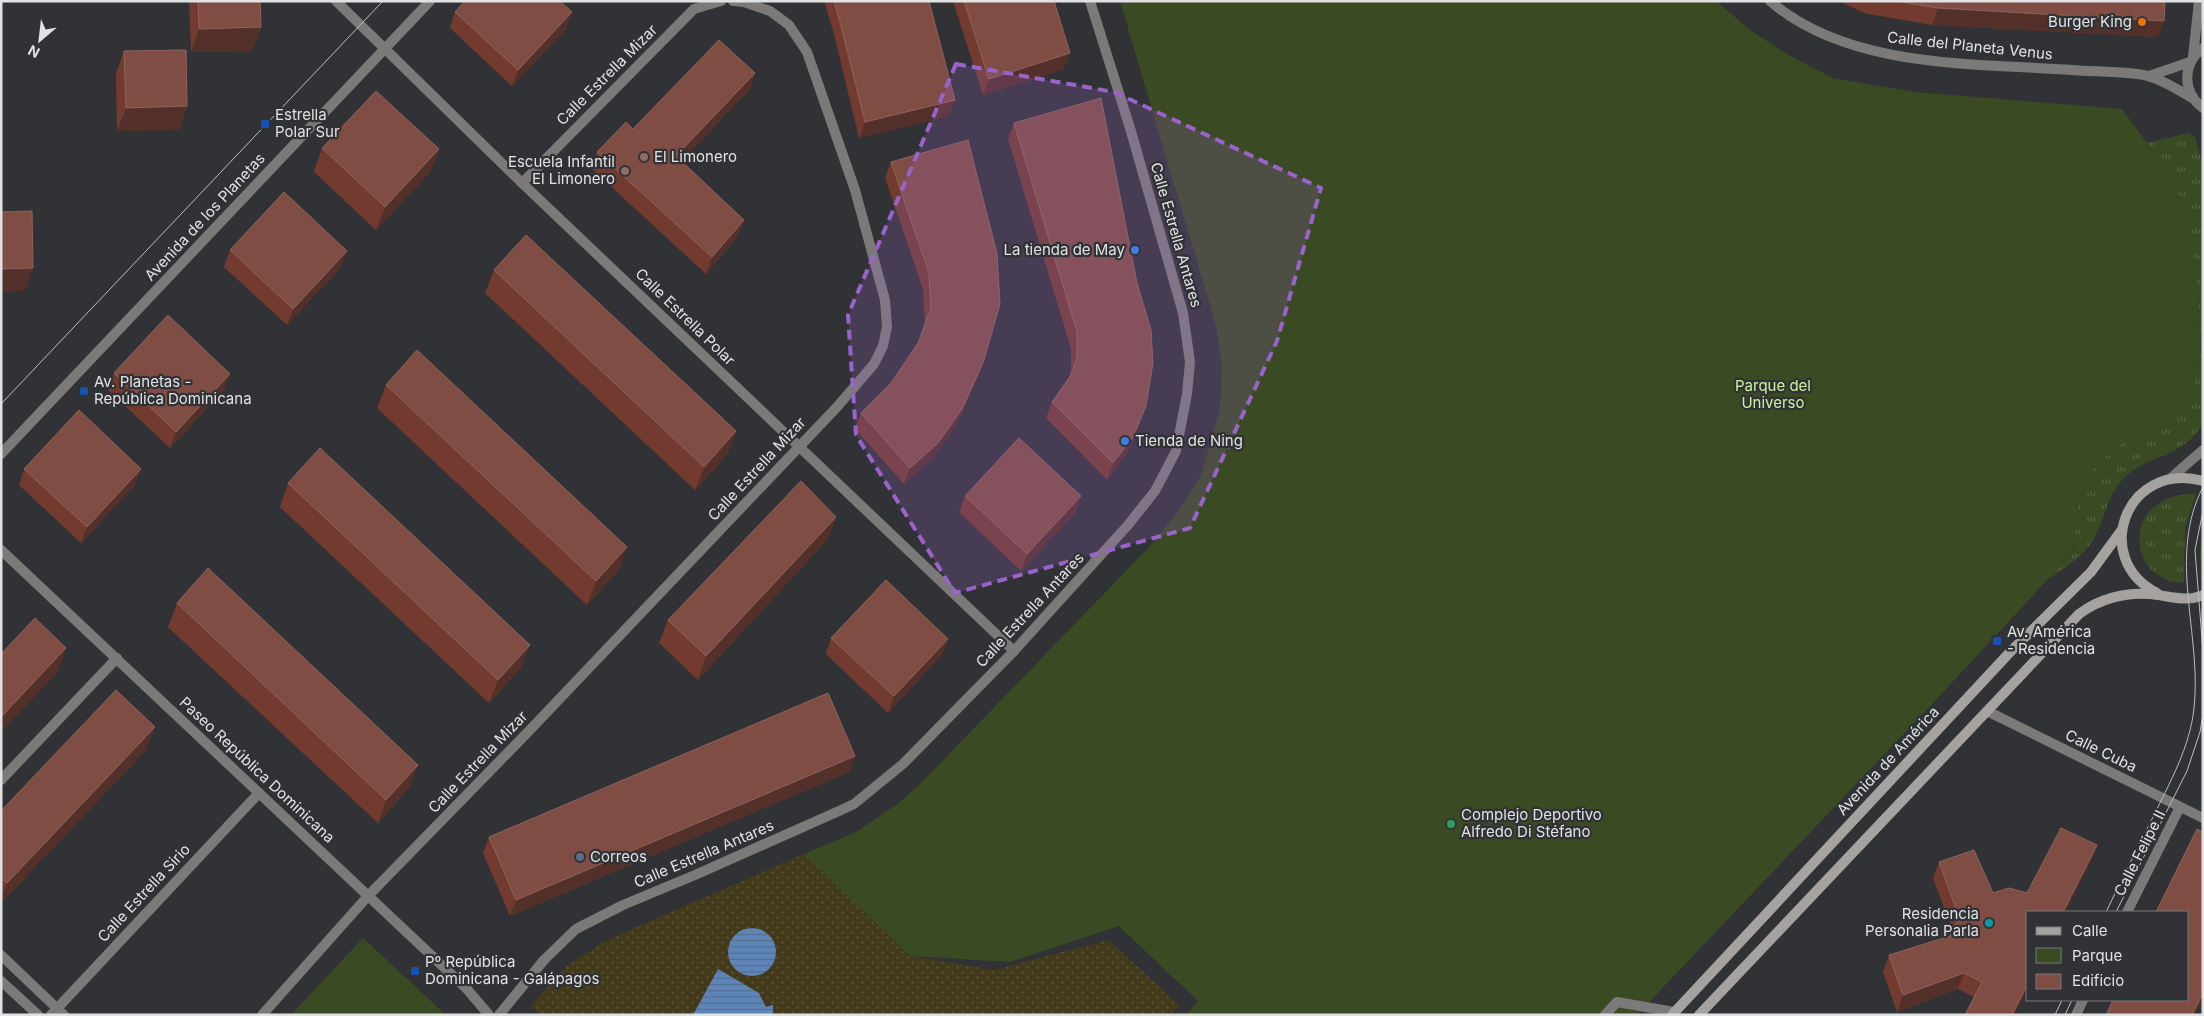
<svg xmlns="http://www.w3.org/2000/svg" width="2204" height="1016" font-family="Inter,sans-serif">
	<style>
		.grass { fill: url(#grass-tufts) }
		.sand { fill: url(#sand-dots) }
		.park { fill: #3a4a23 }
		.water { fill: url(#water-rules) }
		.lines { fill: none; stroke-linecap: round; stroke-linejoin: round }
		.minor { stroke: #7c7a79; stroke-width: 10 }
		.tertiary { stroke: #7c7a79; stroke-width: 10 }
		.secondary { stroke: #a6a2a0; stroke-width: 10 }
		.tram { stroke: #bcbdbf; stroke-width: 1 }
		.wall { fill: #733b30 }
		.shaded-wall { fill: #54302a }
		.building { fill: #7f4d43; stroke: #8e645c }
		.marked { fill: #9a63ca; fill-opacity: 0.2; stroke: #9a63ca; stroke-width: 4; stroke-dasharray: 10 6; stroke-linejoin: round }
		.food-dot { fill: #e8710a; stroke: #313236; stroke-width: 2 }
		.transit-dot { fill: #1a4fb4; stroke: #313236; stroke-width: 2 }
		.education-dot { fill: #8d6e63; stroke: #313236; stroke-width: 2 }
		.shop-dot { fill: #3f7fe0; stroke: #313236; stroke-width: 2 }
		.leisure-dot { fill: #2e9e5b; stroke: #313236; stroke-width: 2 }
		.service-dot { fill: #5c6f8a; stroke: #313236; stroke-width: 2 }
		.culture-dot { fill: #0f9aa8; stroke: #313236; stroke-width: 2 }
		.labels { text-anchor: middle; stroke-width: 4.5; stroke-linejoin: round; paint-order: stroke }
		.poi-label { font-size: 15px; fill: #e1e2e4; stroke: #313236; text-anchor: start }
		.street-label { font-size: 15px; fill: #e1e2e4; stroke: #313236 }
		.park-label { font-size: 15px; fill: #cef39b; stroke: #313236 }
	</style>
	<defs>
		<pattern id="grass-tufts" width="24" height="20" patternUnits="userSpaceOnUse" patternTransform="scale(1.25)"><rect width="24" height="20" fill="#3a4a23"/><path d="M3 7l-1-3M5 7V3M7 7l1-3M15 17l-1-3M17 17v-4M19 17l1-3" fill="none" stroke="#566443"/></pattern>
		<pattern id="sand-dots" width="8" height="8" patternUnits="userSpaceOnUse" patternTransform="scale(1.25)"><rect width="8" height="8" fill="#423a1a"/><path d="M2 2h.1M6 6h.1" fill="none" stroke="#5d563b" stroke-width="1.8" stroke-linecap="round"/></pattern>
		<pattern id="water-rules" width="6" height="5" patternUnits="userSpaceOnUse" patternTransform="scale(1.25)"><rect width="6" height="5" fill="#5d85b8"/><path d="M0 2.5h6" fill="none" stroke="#546e8f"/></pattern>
	</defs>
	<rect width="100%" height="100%" fill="#313236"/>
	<g class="grass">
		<path d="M2188,133L2195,137L2203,167V424C2180,460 2151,452 2123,479C2106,497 2105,520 2093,540C2083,557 2063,569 2047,580L2074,551L2078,500L2092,470L2116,446L2164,420L2199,370L2201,342L2195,267L2182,201L2147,143Z"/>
		<path d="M2189,494H2196L2185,528L2184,583C2125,580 2122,498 2189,494Z"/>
		<path d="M2203,528V578L2201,579L2200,550Z"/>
	</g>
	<path class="sand" d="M804,854L910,956L994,970L1109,940L1179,1005L1170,1015H540L531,1006L568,965L607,940Z"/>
	<g class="park">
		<path d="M1120,1H1716L1750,30L1790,56L1833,78L1914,92L2122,109L2147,143L2182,201L2195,266L2201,342L2199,370L2189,393L2164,420L2116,446L2092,470L2078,500L2074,551L1935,701L1637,1015H1186L1198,1001L1119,926L1010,962L910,956L804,854L856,832L896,805L920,784L1151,545L1179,510L1201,475L1220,409L1222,367L1216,326Z"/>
		<path d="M363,938L446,1015H291Z"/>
	</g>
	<g class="water">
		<circle cx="752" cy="952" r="24"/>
		<path d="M718,969L759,993L766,1007L773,1005V1015H693Z"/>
	</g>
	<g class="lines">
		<g class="minor">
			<path d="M336,1L522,183L1014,651"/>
			<path d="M1770,1C1849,69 1974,63 2072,70C2091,72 2135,71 2151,77C2166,82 2179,90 2192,98"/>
			<path d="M2149,76L2190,62"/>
			<path d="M522,183L694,9L721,1"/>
			<path d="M1,550L466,988L489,1015"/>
			<path d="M1987,711L2203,818"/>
			<path d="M1,780L117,658"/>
			<path d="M2127,912L2180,807"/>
			<path d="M1,955L64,1015"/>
			<path d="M1,981L38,1015"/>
			<path d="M51,1015L259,793"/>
			<path d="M262,1015L368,896L527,733L837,407L874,364L883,346L887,327L885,300L855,190L807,52L789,25L770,11L744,2L733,1"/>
			<path d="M499,1015L544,960L576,929L623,905L695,875L839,811L854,804L903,764L1014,651L1128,525L1155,491L1176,451L1187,394L1190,362L1183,313L1130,128L1090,1"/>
			<path d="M1605,1015L1617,1002L1674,1012"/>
			<path d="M2076,1015L2083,1000"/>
		</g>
		<g class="tertiary">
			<path d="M2203,48C2182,64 2182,92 2203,108"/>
			<path d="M2193,57L2199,1"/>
			<path d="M1,454L430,1"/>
			<path d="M2172,477L2203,450"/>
		</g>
		<g class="secondary">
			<path d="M2157,593C2090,559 2126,460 2203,481"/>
			<path d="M1672,1015L2012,650L2091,572L2121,531"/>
			<path d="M1699,1015L2079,614C2099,599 2125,592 2149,594C2167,595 2185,603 2203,595"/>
		</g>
		<g class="tram">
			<path d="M1,404L383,1"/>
			<path d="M2203,511L2195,550L2203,652"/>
			<path d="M2106,912C2121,881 2137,849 2153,817C2170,782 2190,747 2194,708C2202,634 2167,556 2203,487"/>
			<path d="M2116,912L2187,771L2200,732L2203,714"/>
			<path d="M2055,1015L2062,1000"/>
			<path d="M2065,1015L2072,1000"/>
		</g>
	</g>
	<g class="wall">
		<path d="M189,1H260L261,27L252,51L191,52Z"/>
		<path d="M824,1H929L949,116L859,138L834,34Z"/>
		<path d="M953,1H1054L1064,69L983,95Z"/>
		<path d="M1839,1H2165L2158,37L1932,25L1864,13Z"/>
		<path d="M455,12L566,29L512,86L450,28Z"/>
		<path d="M124,51L187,106L179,130L117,131L116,74Z"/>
		<path d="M755,73L750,89L681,161L738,236L706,274L591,168L597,152L633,129Z"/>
		<path d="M1014,123L1140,422L1127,453L1107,480L1046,418L1052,402L1069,378L1071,373V349L1008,139Z"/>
		<path d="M322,148L439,149L430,172L376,230L314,172Z"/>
		<path d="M891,162L984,360L978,377L956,425L932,459L904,484L855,429L861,413L891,383L918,343L925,325L923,289L885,178Z"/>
		<path d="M230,250L341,267L287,325L224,267Z"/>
		<path d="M494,270L736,431L727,455L695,490L485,293Z"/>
		<path d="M114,373L224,390L170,448L108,390Z"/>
		<path d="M386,385L619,570L587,605L377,408Z"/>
		<path d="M24,469L135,485L81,543L19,485Z"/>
		<path d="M288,483L521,668L489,703L280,507Z"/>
		<path d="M965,496H1081L1075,513L1021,571L959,512Z"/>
		<path d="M836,517L827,540L698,680L659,643L668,620Z"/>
		<path d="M177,603L418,765L409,788L378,823L168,627Z"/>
		<path d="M831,638L948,639L942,655L888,713L826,654Z"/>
		<path d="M146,750L1,903V811Z"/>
		<path d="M855,756L849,772L510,916L483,853L489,837Z"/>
		<path d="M2097,845L2091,861L2014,1015H1965L1974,997L1958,989L1897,1012L1883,972L1889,955L1950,936L1953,931L1933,878L1939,862L1993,893H2027Z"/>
	</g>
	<g class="shaded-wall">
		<path d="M1938,8L2164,21L2158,37L1932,25Z"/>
		<path d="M572,12L566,29L512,86L518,70Z"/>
		<path d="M261,27L252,51L191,52L199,29Z"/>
		<path d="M1070,53L1064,69L983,95L989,79Z"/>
		<path d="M755,73L750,89L670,172L676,156Z"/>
		<path d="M955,100L949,116L859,138L865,122Z"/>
		<path d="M187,106L179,130L117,131L126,108Z"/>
		<path d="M439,149L430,172L376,230L385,207Z"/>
		<path d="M744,220L738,236L706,274L712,257Z"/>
		<path d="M347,251L341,267L287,325L293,309Z"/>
		<path d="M33,268L25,291L1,292V269Z"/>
		<path d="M984,360L978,377L956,425L932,459L904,484L910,468Z"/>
		<path d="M230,374L224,390L170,448L176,432Z"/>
		<path d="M1146,406L1127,453L1107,480L1113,463Z"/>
		<path d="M736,431L727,455L695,490L704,467Z"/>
		<path d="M141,469L135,485L81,543L87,527Z"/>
		<path d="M1081,496L1075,513L1021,571L1027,554Z"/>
		<path d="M836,517L827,540L698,680L706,656Z"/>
		<path d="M627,547L619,570L587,605L596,581Z"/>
		<path d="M948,639L942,655L888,713L894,696Z"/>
		<path d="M530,645L521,668L489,703L498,680Z"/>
		<path d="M66,648L58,672L1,732V717Z"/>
		<path d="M155,727L146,750L1,903V898L7,883Z"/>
		<path d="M855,756L849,772L510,916L516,900Z"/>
		<path d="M418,765L409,788L378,823L386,800Z"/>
		<path d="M2097,845L2091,861L2066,912H2063Z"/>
		<path d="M1964,973L1958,989L1897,1012L1903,995Z"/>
		<path d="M2028,983V988L2014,1015H2012Z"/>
		<path d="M2203,993V999L2195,1015H2192Z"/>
	</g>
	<g class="building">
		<path d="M198,1H260L261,27L199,29Z"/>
		<path d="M465,1H560L572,12L518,70L455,12Z"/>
		<path d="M834,1H929L955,100L865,122L839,18Z"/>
		<path d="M964,1H1054L1070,53L989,79Z"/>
		<path d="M1896,1H2165L2164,21L1938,8Z"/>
		<path d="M719,40L755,73L676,156L744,220L712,257L597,152L626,122L633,129Z"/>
		<path d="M186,50L187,106L126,108L124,51Z"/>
		<path d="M376,91L439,149L385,207L322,148Z"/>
		<path d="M1101,98L1137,283L1151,330L1153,363L1146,406L1133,437L1113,463L1052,402L1069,378L1077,359V332L1014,123Z"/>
		<path d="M968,140L997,254L1000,304L984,360L962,409L938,443L910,468L861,413L891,383L918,343L931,308L929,273L891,162Z"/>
		<path d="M284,192L347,251L293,309L230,250Z"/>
		<path d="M32,211L33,268L1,269V212Z"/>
		<path d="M526,235L736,431L704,467L494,270Z"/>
		<path d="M168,315L230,374L176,432L114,373Z"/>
		<path d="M417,350L627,547L596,581L386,385Z"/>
		<path d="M79,410L141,469L87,527L24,469Z"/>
		<path d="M1019,438L1081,496L1027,554L965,496Z"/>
		<path d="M320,448L530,645L498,680L288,483Z"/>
		<path d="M801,481L836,517L706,656L668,620Z"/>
		<path d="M208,568L418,765L386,800L177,603Z"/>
		<path d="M886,580L948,639L894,696L831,638Z"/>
		<path d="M35,618L66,648L1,717V654Z"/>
		<path d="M116,690L155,727L7,883L1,878V811Z"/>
		<path d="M828,693L855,756L516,900L489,837Z"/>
		<path d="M2061,828L2097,845L2063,912H2028V983L2012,1015H1965L1982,982L1964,973L1903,995L1889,955L1950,936L1959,917L1939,862L1974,850L1993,893L2009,888L2027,893Z"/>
		<path d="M2197,829L2203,832V993L2192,1015H2106L2113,1000H2188V912H2156Z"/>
	</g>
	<path class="marked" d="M956,64L1114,92L1321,188L1277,341L1190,528L955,593L856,435L848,315Z"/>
	<circle class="food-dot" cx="2142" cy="22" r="5"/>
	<g class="transit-dot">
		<rect x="260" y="119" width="10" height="10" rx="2.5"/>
		<rect x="79" y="386" width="10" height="10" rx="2.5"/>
		<rect x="1992" y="636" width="10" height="10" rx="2.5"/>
		<rect x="410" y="966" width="10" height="10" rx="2.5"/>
	</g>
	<g class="education-dot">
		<circle cx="644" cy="157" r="5"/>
		<circle cx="625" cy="171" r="5"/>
	</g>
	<g class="shop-dot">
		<circle cx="1135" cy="250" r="5"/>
		<circle cx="1125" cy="441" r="5"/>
	</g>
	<circle class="leisure-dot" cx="1451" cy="824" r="5"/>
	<circle class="service-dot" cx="580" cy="857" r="5"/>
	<circle class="culture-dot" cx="1989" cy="923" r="5"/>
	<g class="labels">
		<g class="poi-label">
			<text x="2132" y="27" text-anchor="end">Burger King</text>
			<text x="275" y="120">Estrella<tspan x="275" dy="17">Polar Sur</tspan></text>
			<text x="654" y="162">El Limonero</text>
			<text x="615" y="167" text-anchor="end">Escuela Infantil<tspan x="615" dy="17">El Limonero</tspan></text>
			<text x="1125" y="255" text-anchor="end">La tienda de May</text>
			<text x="94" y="387">Av. Planetas -<tspan x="94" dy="17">República Dominicana</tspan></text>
			<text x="1135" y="446">Tienda de Ning</text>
			<text x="2007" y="637">Av. América<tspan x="2007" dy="17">- Residencia</tspan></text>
			<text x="1461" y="820">Complejo Deportivo<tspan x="1461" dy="17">Alfredo Di Stéfano</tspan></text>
			<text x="590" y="862">Correos</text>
			<text x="1979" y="919" text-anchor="end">Residencia<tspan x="1979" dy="17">Personalia Parla</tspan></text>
			<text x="425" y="967">Pº República<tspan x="425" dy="17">Dominicana - Galápagos</tspan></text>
		</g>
		<g class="street-label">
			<text transform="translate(1970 46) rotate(6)" y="5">Calle del Planeta Venus</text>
			<text transform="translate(607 75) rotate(-45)" y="5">Calle Estrella Mizar</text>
			<text transform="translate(205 217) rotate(-47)" y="5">Avenida de los Planetas</text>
			<text transform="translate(1176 235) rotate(74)" y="5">Calle Estrella Antares</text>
			<text transform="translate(685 317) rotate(44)" y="5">Calle Estrella Polar</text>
			<text transform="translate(757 469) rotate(-47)" y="5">Calle Estrella Mizar</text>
			<text transform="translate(1030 610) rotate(-47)" y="5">Calle Estrella Antares</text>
			<text transform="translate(2101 751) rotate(26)" y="5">Calle Cuba</text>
			<text transform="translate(1888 761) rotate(-47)" y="5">Avenida de América</text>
			<text transform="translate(478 762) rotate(-46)" y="5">Calle Estrella Mizar</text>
			<text transform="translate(257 770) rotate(43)" y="5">Paseo República Dominicana</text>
			<text transform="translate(2140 853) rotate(-63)" y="5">Calle Felipe II</text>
			<text transform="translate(704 854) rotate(-23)" y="5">Calle Estrella Antares</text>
			<text transform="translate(144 893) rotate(-47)" y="5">Calle Estrella Sirio</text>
		</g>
		<g class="park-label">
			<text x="1773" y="391">Parque del<tspan x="1773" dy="17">Universo</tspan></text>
		</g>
	</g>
	<rect width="2204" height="1016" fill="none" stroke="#e1e2e4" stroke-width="5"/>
	<rect x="2026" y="911" width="162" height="90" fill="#313236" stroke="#77787c"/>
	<rect x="2036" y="927" width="25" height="8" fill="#a6a2a0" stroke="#77787c"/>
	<text x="2072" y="936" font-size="15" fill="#e1e2e4">Calle</text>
	<rect x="2036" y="948" width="25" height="15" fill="#3a4a23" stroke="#77787c"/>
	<text x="2072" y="961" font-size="15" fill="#e1e2e4">Parque</text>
	<rect x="2036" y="974" width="25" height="15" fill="#7f4d43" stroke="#77787c"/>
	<text x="2072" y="986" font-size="15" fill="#e1e2e4">Edificio</text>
	<g transform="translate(40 40) rotate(208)" stroke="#313236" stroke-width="4" paint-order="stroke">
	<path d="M0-4L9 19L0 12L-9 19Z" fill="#e1e2e4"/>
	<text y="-8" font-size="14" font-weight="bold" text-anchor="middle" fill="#e1e2e4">N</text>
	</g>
</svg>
